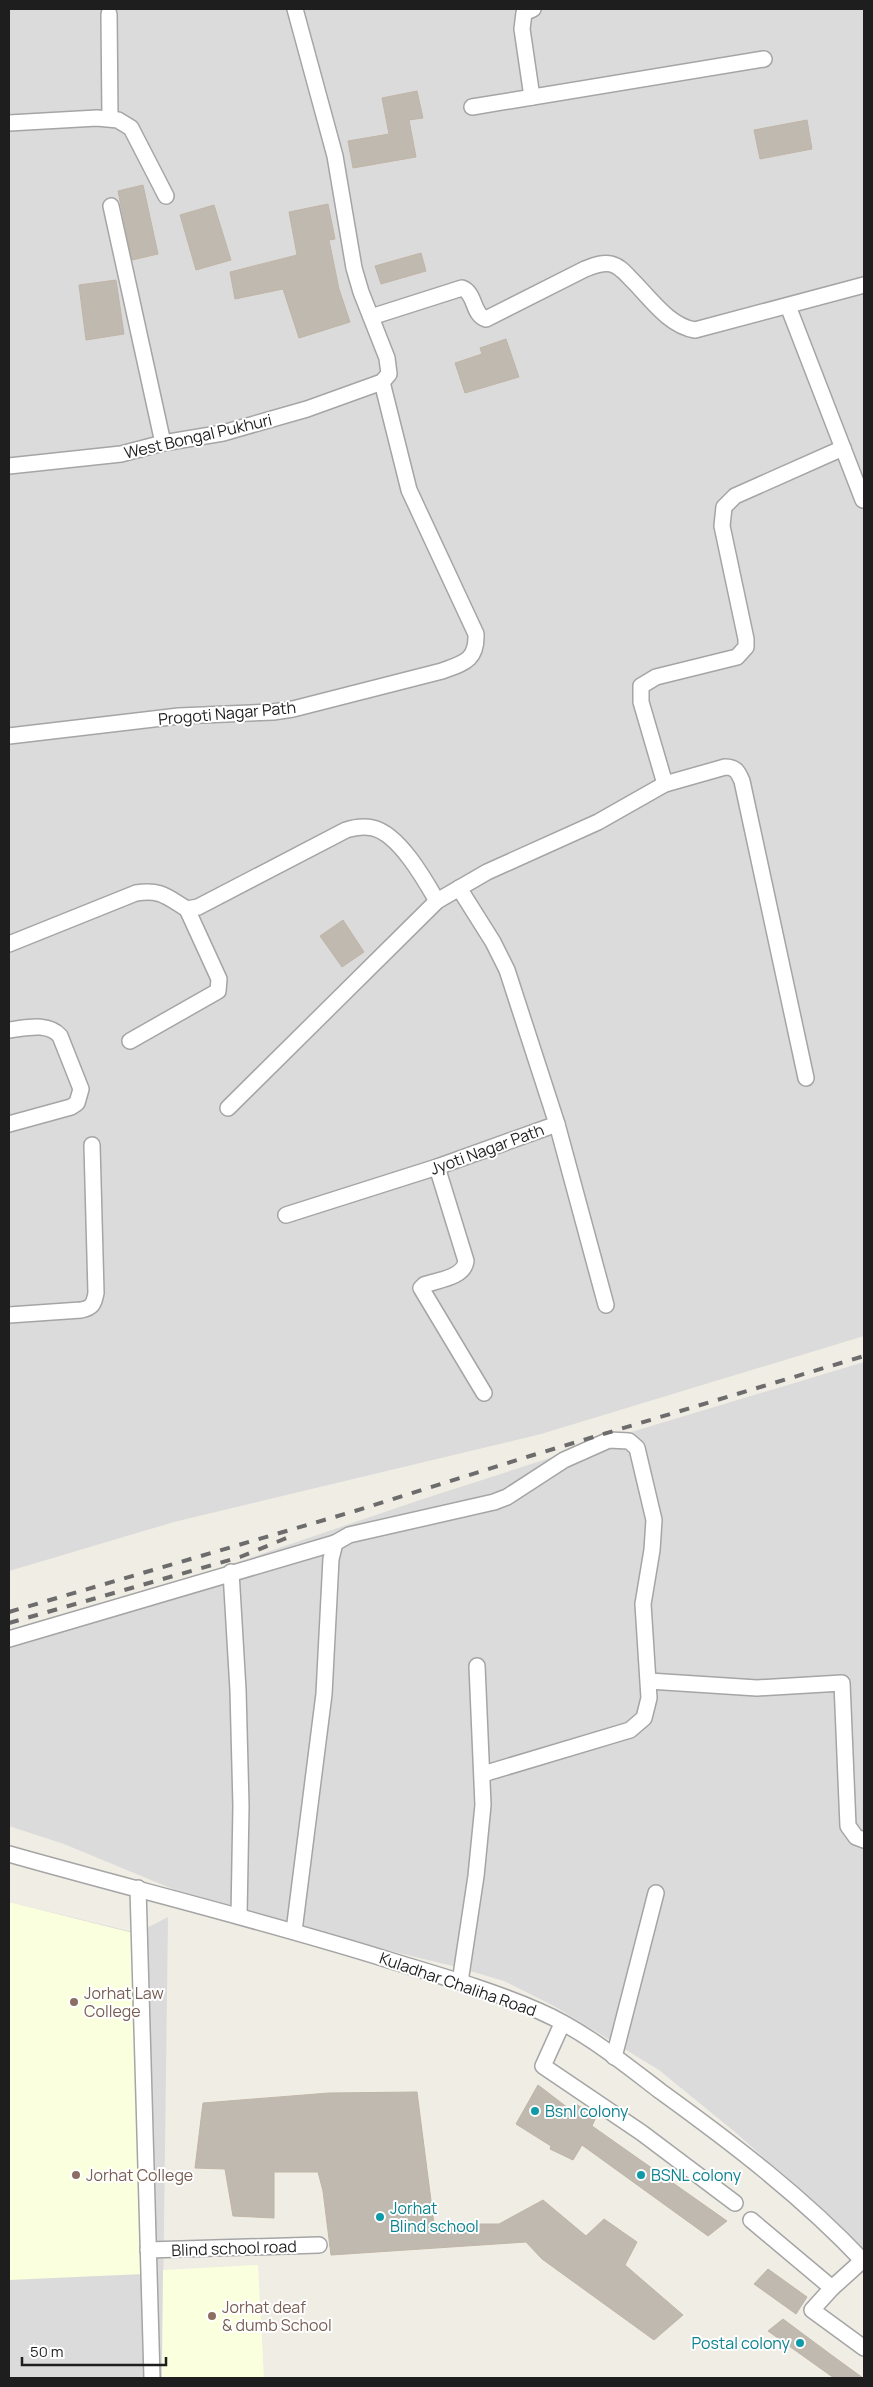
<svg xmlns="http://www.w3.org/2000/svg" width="873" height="2387" font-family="Manrope,sans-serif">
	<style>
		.residential { fill: #dcdbdb }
		.education { fill: #faffdd }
		.building { fill: #bfb9b0; stroke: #c0b5a6 }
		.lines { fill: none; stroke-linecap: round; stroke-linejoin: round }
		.minor-casing { stroke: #a5a5a5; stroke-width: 18 }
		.minor { stroke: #fff; stroke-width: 15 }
		.rail { stroke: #6c6c6c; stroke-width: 4; stroke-dasharray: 10 10; stroke-linecap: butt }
		.education-dot { fill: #8d6e63; stroke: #fff; stroke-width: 2 }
		.culture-dot { fill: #0f9aa8; stroke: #fff; stroke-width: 2 }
		.labels { text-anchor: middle; stroke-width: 4; stroke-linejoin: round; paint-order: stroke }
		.street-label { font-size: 16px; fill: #1e1e1e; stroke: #fff }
		.education-label { font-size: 16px; fill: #785e54; stroke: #fff; text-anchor: start }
		.culture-label { font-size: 16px; fill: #0d838f; stroke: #fff; text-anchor: start }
	</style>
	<rect width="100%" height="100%" fill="#efede4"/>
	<g class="residential">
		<path d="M9,9H864V1336L541,1434L174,1522L9,1571Z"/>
		<path d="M864,1362V2256L818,2206L735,2132L659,2070L554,2006L504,1981L453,1966L323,1935L175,1890L64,1844L9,1826V1635L111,1605L423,1499L618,1436Z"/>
		<path d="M9,1902L137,1933L168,1917L162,2378H9Z"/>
	</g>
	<g class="education">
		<path d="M9,1902L137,1934L143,2274L9,2280Z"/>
		<path d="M258,2265L264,2378H162L163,2270Z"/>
	</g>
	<g class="building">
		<path d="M417,91L423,118L409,120L416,157L353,168L348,141L389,134L382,98Z"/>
		<path d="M807,120L812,149L760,159L754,130Z"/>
		<path d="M143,185L158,254L132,260L118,191Z"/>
		<path d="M328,204L335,239L329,240L339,289L350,322L299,338L283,289L235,299L230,272L297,255L289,212Z"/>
		<path d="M214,205L231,260L196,270L180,215Z"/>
		<path d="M421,253L426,271L381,284L375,266Z"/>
		<path d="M116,280L124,334L86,340L79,285Z"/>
		<path d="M506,339L519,377L465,393L455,363L482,354L480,348Z"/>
		<path d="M343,920L364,952L342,967L320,936Z"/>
		<path d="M538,2085L572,2111L576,2104L596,2117L592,2126L727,2221L708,2236L582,2145L573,2160L550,2149L551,2146L516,2124Z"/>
		<path d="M417,2092L434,2224H499L543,2200L586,2236L604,2219L637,2242L625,2265L683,2315L654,2340L542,2259L526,2242L331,2255L323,2191L318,2172H274V2218L233,2216L225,2169L195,2168L203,2103L329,2093Z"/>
		<path d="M768,2269L807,2297L796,2314L754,2284Z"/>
		<path d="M783,2319L830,2354L863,2378H834L768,2331Z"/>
	</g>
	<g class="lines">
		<defs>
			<g id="minor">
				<path d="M109,14L110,117"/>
				<path d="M532,97L522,29L524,13L533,9"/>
				<path d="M472,107L764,59"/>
				<path d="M9,123L97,118L118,120L131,128L166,196"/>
				<path d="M111,206L163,443"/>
				<path d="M788,306L863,500"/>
				<path d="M371,317L462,288C476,293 472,315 486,319L585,269C593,266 602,262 611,264C620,266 626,274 632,280C651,299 669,326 695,330L864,285"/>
				<path d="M9,466L121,454L163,443L223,433L307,409L382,382L389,374L387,358L361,292L354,268L335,156L295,9"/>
				<path d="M9,736L179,716L273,712L293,709L442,671C463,663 477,661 476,634L409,490L382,382"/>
				<path d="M665,784L641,702V686L656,677L737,657L746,647V639L722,526L724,507L735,496L843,448"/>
				<path d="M9,944L136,893C161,889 167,897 187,909L198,907L346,830C355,827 364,826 373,828C399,834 425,880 437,901"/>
				<path d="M9,1030C26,1028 48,1022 60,1036L81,1089L77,1103L71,1107L9,1124"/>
				<path d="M130,1041L218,991L219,979L187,909"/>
				<path d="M228,1108L437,901L487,872L598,822L665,784L725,767C736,767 738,772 742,781L806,1078"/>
				<path d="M557,1124L606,1305"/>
				<path d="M437,1167L466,1261C464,1278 437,1280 424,1285L421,1288L484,1393"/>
				<path d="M286,1215L437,1167L557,1124L507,970L493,942L459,888"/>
				<path d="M9,1315L81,1310C92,1308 94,1304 96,1293L92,1145"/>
				<path d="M231,1572L238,1690L241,1806L239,1916"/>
				<path d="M9,1639L335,1543"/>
				<path d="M649,1681L757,1688L842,1683L848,1826L856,1837L864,1840"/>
				<path d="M9,1854C136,1890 265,1921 392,1961C441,1976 491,1990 539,2011C583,2030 622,2062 660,2091C732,2143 803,2197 864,2262"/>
				<path d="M138,1888L152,2378"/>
				<path d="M294,1931L324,1694L331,1559L335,1543L349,1535L494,1502L507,1497L564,1460L609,1440L629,1441L637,1448L654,1520L652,1550L643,1604L649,1698L644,1718L630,1730L483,1774"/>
				<path d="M460,1982L476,1876L483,1805L477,1666"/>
				<path d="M562,2024L543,2066L642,2133L735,2203"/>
				<path d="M614,2057L656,1893"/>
				<path d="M751,2220L832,2288L863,2260"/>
				<path d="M148,2250L319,2245"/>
				<path d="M832,2288L812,2310L864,2348"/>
			</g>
		</defs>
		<use href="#minor" class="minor-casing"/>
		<use href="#minor" class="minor"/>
		<g class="rail">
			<path d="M9,1612L355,1511L530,1456L864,1356"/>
			<path d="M9,1623L240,1557L294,1535"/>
		</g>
	</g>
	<g class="education-dot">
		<circle cx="74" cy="2002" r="5"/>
		<circle cx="76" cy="2175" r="5"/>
		<circle cx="212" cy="2316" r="5"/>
	</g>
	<g class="culture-dot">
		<circle cx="535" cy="2111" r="5"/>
		<circle cx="641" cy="2175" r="5"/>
		<circle cx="380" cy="2217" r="5"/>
		<circle cx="800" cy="2343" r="5"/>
	</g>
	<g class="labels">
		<g class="street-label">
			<text transform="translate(198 436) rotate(-13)" y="6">West Bongal Pukhuri</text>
			<text transform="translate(227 713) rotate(-5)" y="6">Progoti Nagar Path</text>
			<text transform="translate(487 1149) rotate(-20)" y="6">Jyoti Nagar Path</text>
			<text transform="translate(458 1984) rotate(19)" y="6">Kuladhar Chaliha Road</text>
			<text transform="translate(234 2248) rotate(-2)" y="6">Blind school road</text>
		</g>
		<g class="education-label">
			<text x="84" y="1999">Jorhat Law<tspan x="84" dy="18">College</tspan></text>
			<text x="86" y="2181">Jorhat College</text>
			<text x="222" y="2313">Jorhat deaf<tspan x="222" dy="18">&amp; dumb School</tspan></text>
		</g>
		<g class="culture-label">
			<text x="545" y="2117">Bsnl colony</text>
			<text x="651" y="2181">BSNL colony</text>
			<text x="390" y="2214">Jorhat<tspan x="390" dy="18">Blind school</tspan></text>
			<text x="790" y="2349" text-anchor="end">Postal colony</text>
		</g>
	</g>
	<rect width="873" height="2387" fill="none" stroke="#1e1e1e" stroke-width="20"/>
	<path d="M22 2357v8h144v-8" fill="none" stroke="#1e1e1e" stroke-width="2.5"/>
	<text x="30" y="2357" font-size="15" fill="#1e1e1e" stroke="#ffffff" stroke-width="4" paint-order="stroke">50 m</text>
</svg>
